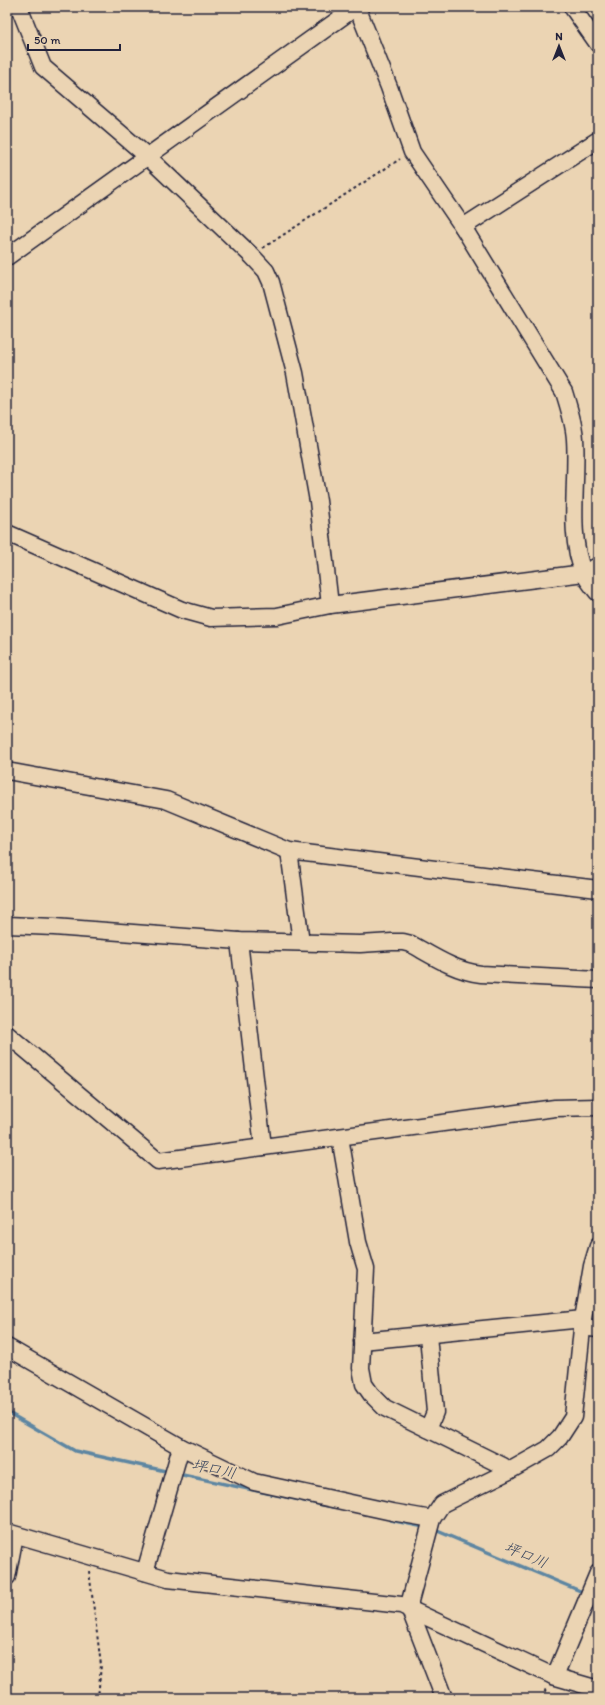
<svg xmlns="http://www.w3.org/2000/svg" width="605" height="1705" font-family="Itim,'Klee One',sans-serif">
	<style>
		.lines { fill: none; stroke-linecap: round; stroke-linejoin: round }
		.stream { stroke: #5d86a2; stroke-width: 3.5 }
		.minor-casing { stroke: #22223b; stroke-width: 19 }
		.path { stroke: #22223b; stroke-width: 2; stroke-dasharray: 3 3; stroke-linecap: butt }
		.minor { stroke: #ebd4b3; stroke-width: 16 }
		.labels { text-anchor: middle; stroke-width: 4; stroke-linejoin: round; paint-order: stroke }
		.water-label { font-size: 15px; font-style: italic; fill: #36435d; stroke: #ebd4b3 }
	</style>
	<rect width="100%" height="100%" fill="#ebd4b3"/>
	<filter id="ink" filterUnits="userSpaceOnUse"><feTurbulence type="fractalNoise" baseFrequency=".025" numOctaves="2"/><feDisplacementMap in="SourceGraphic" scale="8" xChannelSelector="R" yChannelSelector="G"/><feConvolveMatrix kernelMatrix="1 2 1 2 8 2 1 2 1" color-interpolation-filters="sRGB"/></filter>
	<g filter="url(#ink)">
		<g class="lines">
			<g class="stream">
				<path d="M7,1412L75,1451L170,1472"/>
				<path d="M178,1474L333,1507"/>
				<path d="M390,1520L424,1527"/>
				<path d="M435,1530L585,1593"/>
			</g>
			<defs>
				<g id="minor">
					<path d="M19,7L43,67L147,156L252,256L266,271L271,282L295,373L318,501L330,605"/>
					<path d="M357,7L389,87L412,152L463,227L564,392C569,408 574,423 575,439C578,480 567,536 584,573C587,580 593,587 598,593"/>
					<path d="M572,7L598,44"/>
					<path d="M463,227L598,140"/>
					<path d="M7,257L356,7"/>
					<path d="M7,533L182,610L211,618L277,616L330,605L584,573L598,566"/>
					<path d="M7,771L166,800L289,851L598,889"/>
					<path d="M289,851L301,942"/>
					<path d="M7,925L54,927L239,941L360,944L392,942H403L411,944C433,956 455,971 481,974L598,980"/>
					<path d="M239,941L263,1147"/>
					<path d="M7,1034L158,1161L555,1108L598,1107"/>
					<path d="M340,1137L358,1242L366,1269L361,1368L364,1384L371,1394L385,1408L503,1466L509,1471"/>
					<path d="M582,1327L598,1329"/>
					<path d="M362,1341L583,1319"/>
					<path d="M7,1347L181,1447L254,1482L392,1512L432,1519"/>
					<path d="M428,1429L435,1412L428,1335"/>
					<path d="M7,1532L168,1579L401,1605L553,1676L598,1689"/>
					<path d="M145,1572L181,1447"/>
					<path d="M7,1577L15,1535"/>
					<path d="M553,1676L557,1671L598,1573"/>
					<path d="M444,1698L410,1610V1601L432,1519L442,1504L509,1471L548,1449L560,1437L573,1417L583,1319L592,1266L598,1246"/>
				</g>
			</defs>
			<use href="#minor" class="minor-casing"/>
			<g class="path">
				<path d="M263,248L400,159"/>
				<path d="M89,1571L101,1665L98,1698"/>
				<path d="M543,1698L546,1688"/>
			</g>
			<use href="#minor" class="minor"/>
		</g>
	</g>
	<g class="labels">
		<g class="water-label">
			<text transform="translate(214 1469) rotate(12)" y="5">坪口川</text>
			<text transform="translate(526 1555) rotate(23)" y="5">坪口川</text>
		</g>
	</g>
	<rect width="605" height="1705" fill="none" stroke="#ebd4b3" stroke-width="24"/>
	<rect x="12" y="12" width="581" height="1681" fill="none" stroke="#22223b" stroke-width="1.5" filter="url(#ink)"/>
	<g transform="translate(559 46)" stroke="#ebd4b3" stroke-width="3" paint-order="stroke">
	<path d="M0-3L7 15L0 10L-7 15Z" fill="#22223b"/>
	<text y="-6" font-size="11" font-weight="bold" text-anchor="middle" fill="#22223b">N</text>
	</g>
	<path d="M28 44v6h92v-6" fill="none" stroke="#22223b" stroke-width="2"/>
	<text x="34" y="44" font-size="12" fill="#22223b" stroke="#ebd4b3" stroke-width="3" paint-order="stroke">50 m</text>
</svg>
